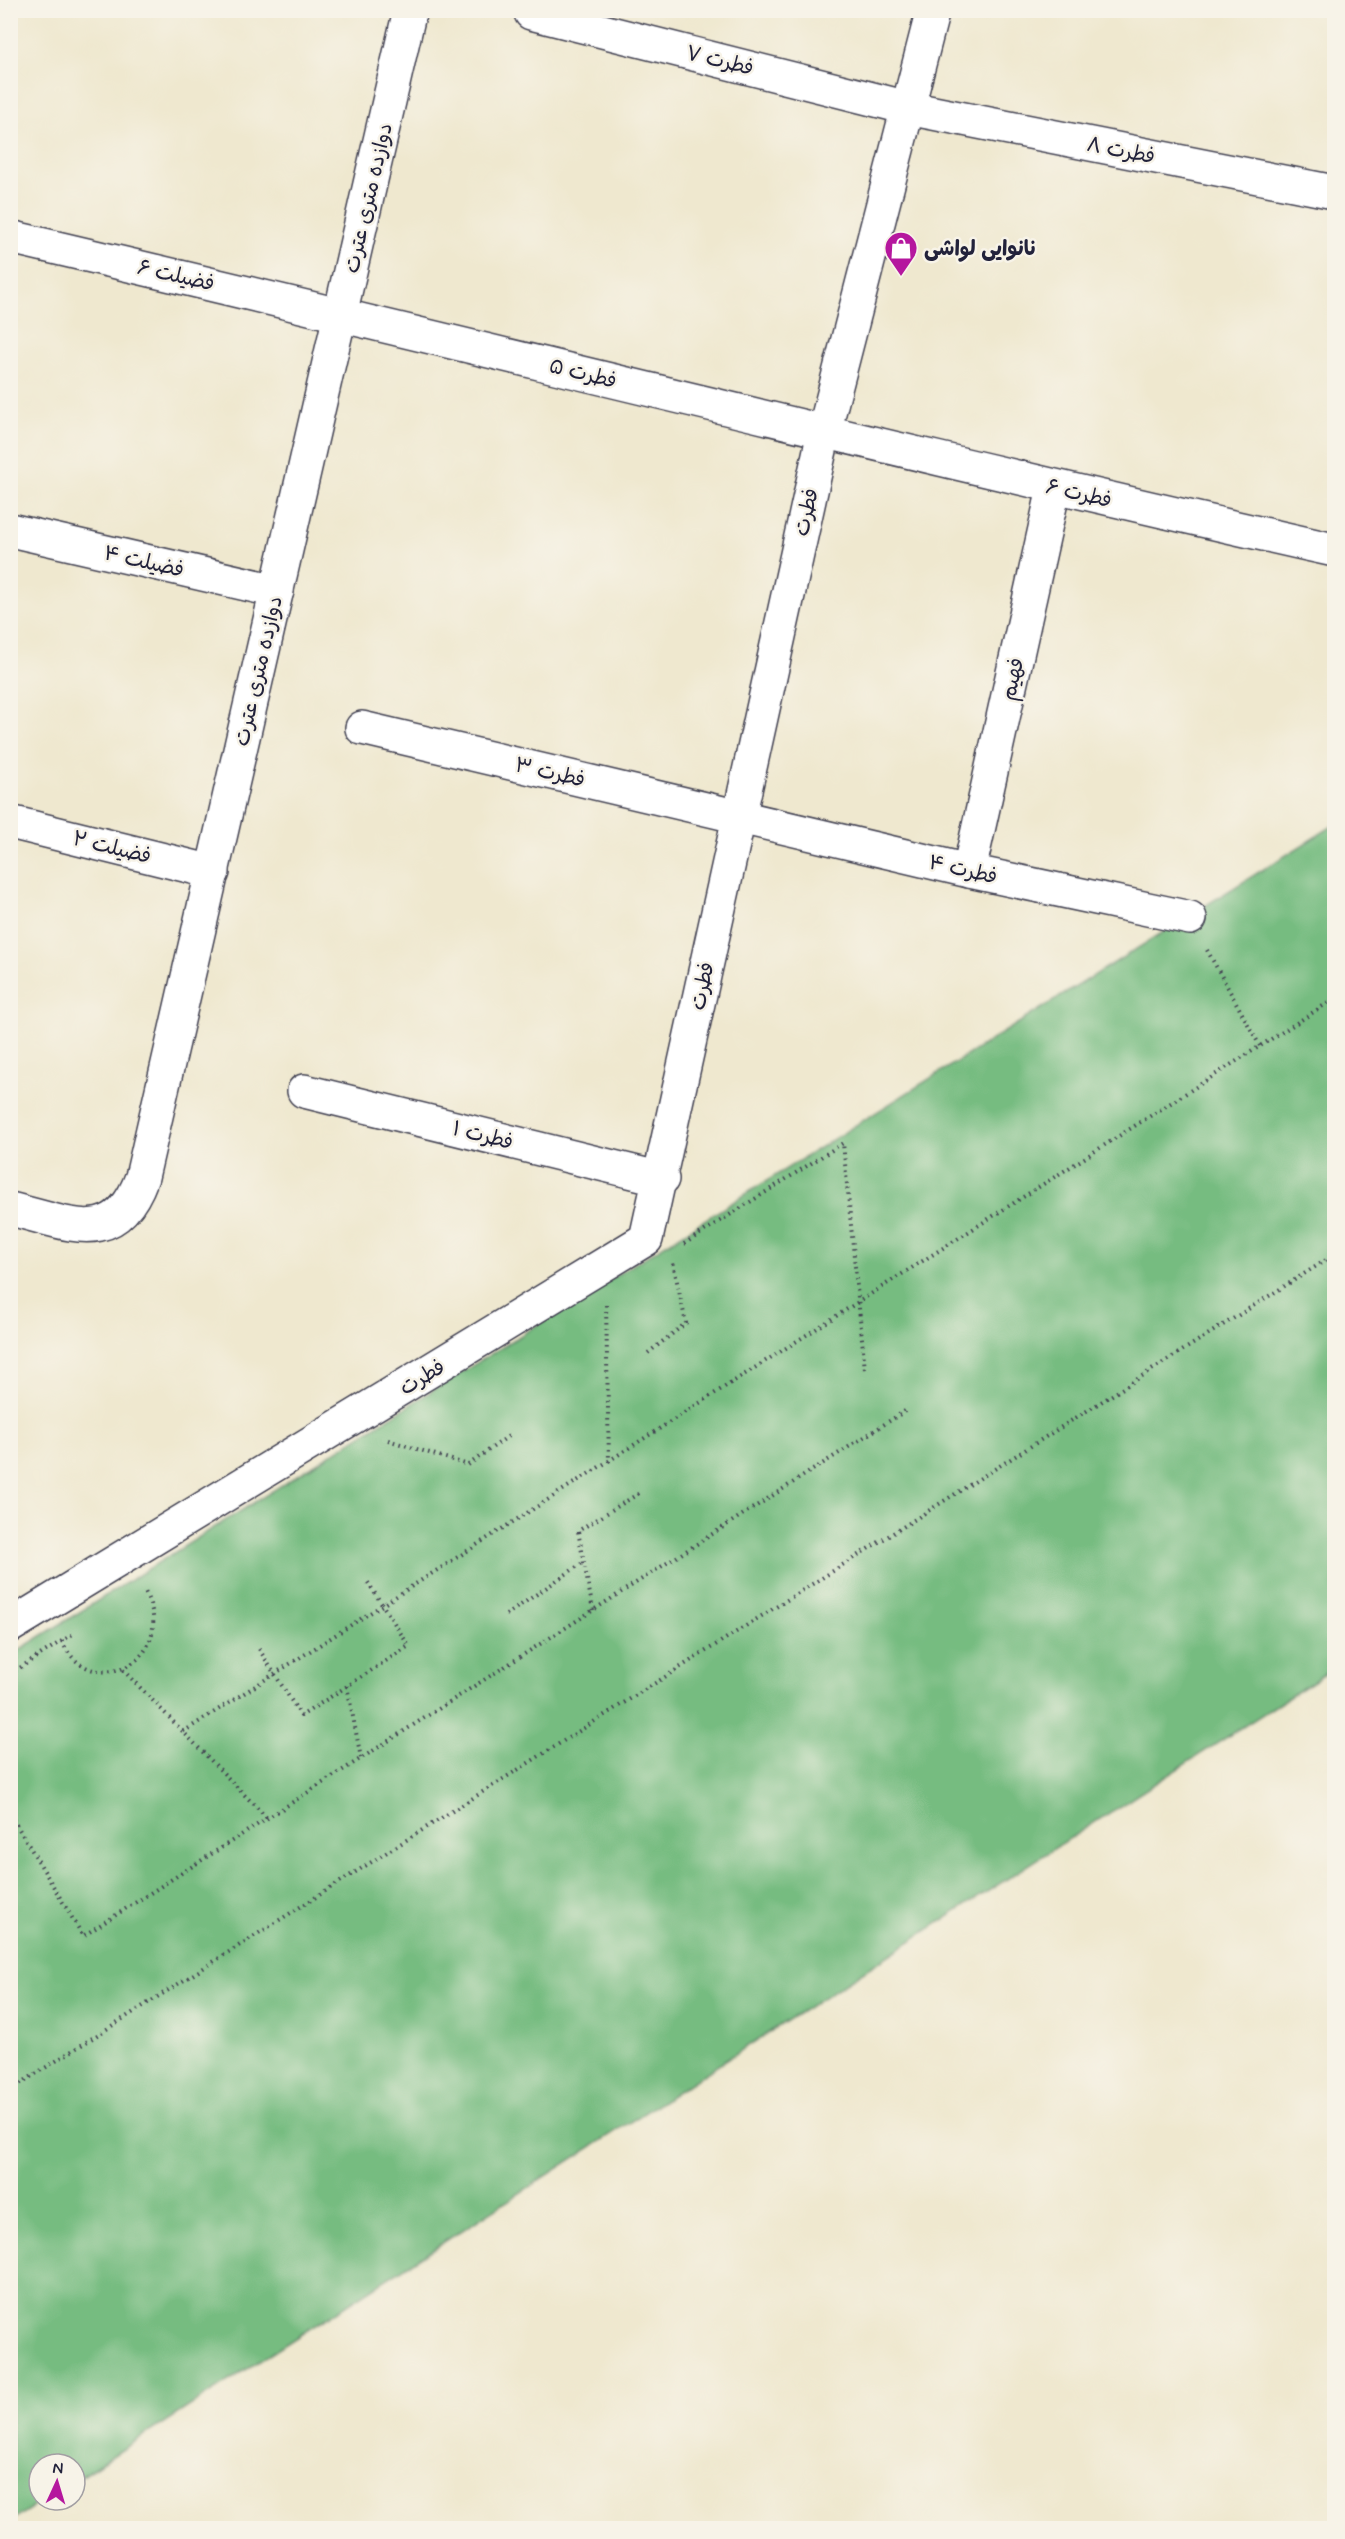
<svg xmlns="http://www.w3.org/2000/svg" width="1345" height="2539" font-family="Mynerve,'Playpen Sans Arabic',sans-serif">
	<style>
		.forest { fill: #76bc80; stroke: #4c6f5e; stroke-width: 1.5 }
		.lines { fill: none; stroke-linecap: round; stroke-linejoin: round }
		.minor-casing { stroke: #414051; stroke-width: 36 }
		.tertiary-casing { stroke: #414051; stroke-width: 36 }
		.path { stroke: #414051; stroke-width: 4; stroke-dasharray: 1.5 4.5; stroke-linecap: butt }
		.minor { stroke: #fff; stroke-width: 33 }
		.tertiary { stroke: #fff; stroke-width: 33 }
		.labels { text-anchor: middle; stroke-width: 5; stroke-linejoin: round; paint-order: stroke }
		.street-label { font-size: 21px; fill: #22223b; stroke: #f7f3e8 }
		.poi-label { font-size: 21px; font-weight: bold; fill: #22223b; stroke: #f7f3e8; text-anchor: start }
	</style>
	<rect width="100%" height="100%" fill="#f7f3e8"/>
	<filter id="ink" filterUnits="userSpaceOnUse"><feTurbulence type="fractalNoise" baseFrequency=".0167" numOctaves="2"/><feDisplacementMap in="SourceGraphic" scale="12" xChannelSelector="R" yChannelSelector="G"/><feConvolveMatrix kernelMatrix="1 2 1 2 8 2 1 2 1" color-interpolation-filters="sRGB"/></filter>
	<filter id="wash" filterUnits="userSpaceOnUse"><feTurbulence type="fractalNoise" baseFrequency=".008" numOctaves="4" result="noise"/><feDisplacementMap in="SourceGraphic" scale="24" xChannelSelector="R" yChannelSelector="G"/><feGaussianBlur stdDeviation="1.35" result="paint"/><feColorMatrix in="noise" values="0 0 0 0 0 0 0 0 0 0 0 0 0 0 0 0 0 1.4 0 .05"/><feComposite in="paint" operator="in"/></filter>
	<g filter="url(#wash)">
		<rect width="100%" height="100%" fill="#efe8cf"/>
		<path class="forest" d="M1334,825V1668L75,2480V2464H39V2500H44L11,2521V1655Z"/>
	</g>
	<g filter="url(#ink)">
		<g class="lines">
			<defs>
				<g id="minor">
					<path d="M531,13L908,108L1334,192"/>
					<path d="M10,237C452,340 892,451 1334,550"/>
					<path d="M10,530L277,591"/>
					<path d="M362,728L969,871L1190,918"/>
					<path d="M10,822L213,872"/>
					<path d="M969,871L1054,488"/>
					<path d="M304,1091L662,1179"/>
					<path d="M10,1626L646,1239L824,432L933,10"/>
				</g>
				<path id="tertiary" d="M10,1209C71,1223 115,1250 142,1177L410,10"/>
			</defs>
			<use href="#minor" class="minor-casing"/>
			<use href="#tertiary" class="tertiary-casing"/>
			<g class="path">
				<path d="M1329,10L1334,18"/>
				<path d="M1207,950L1260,1046"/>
				<path d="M684,1244L843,1143L865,1370"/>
				<path d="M606,1305L609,1462"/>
				<path d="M648,1353L686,1323L673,1263"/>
				<path d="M388,1440L468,1465L510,1435"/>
				<path d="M593,1610L578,1531L641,1492"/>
				<path d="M506,1615L584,1562"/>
				<path d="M62,1641C85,1694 158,1673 153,1616C152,1607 147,1597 144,1589"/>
				<path d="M259,1649L301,1716L409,1646L367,1581"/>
				<path d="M123,1670L267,1818"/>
				<path d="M10,1674L73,1634"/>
				<path d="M347,1686L361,1758"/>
				<path d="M183,1732L1334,999"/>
				<path d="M10,1814L83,1936L905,1411"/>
				<path d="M10,2090L1334,1255"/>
			</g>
			<use href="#minor" class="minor"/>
			<use href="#tertiary" class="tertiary"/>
		</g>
	</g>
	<defs>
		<symbol id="shop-pin" viewBox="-11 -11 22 30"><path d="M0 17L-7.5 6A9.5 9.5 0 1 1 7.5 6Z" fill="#b5179e" stroke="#f7f3e8"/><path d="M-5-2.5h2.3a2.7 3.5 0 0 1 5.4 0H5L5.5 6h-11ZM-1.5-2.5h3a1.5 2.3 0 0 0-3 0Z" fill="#fff"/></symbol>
	</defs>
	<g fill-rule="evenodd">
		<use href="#shop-pin" x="882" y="229" width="38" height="52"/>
	</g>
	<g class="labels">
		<g class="street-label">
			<text transform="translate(720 60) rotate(14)" y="7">فطرت ۷</text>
			<text transform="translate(1121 150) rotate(11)" y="7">فطرت ۸</text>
			<text transform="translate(368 198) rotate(-77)" y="7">دوازده متری عترت</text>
			<text transform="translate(176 275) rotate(13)" y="7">فضیلت ۶</text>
			<text transform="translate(583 373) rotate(14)" y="7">فطرت ۵</text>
			<text transform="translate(1079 493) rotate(13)" y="7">فطرت ۶</text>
			<text transform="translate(806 512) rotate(-77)" y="7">فطرت</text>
			<text transform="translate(144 561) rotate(13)" y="7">فضیلت ۴</text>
			<text transform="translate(258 671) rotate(-77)" y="7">دوازده متری عترت</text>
			<text transform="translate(1012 679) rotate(-77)" y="7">فهیم</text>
			<text transform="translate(550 772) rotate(13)" y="7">فطرت ۳</text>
			<text transform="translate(112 847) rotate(14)" y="7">فضیلت ۲</text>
			<text transform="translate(963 869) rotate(13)" y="7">فطرت ۴</text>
			<text transform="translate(702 986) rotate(-78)" y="7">فطرت</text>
			<text transform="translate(483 1135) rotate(14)" y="7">فطرت ۱</text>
			<text transform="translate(422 1377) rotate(-31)" y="7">فطرت</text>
		</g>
		<g class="poi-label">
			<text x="924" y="255">نانوایی لواشی</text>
		</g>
	</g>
	<rect width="1345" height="2539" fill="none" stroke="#f7f3e8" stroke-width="36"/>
	<g transform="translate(57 2482) rotate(4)"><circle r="28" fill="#f7f3e8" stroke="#a29fa3" stroke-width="1.5"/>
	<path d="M0-4.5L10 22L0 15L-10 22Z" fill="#b5179e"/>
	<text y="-9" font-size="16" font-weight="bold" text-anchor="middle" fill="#22223b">N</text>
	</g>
</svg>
